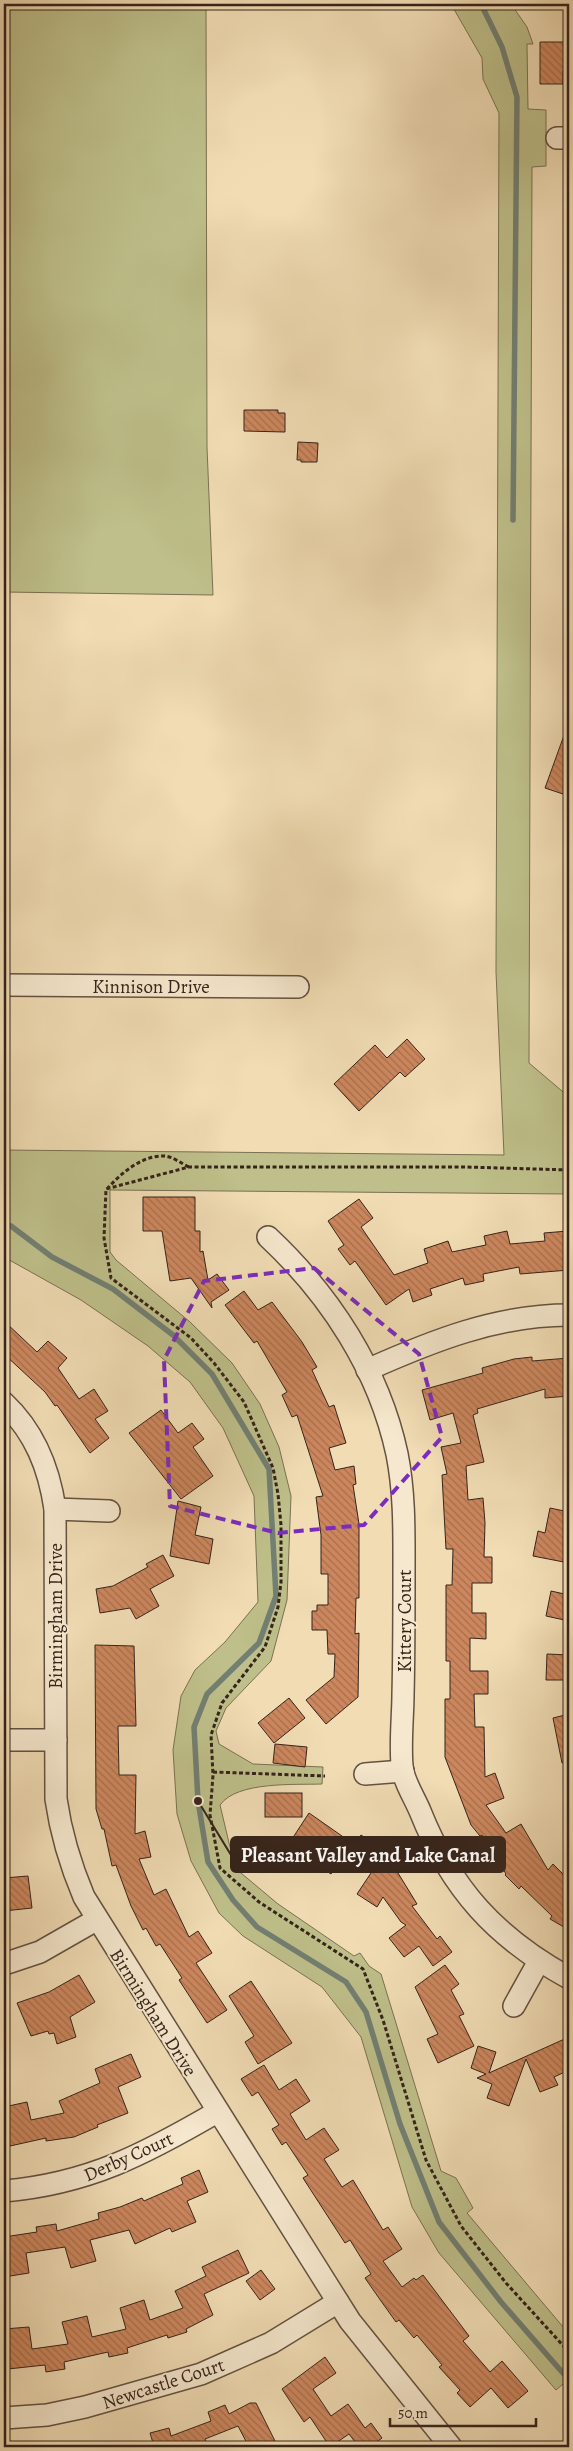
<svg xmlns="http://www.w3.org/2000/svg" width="573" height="2451" font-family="Alegreya,serif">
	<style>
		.grass { fill: #bebf8a; stroke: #7a7152 }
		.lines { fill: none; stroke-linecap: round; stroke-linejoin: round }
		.stream { stroke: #727f72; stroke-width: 5.5 }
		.building { fill: url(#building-back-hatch); stroke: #35231a }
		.minor-casing { stroke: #645140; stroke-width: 24 }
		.path { stroke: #35231a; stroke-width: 3; stroke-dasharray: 4 2.5; stroke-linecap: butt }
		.minor { stroke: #f6e8ce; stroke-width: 21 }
		.marked { fill: none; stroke: #7b2cbf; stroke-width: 4; stroke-dasharray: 10 6; stroke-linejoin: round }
		.labels { text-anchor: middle; stroke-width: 4; stroke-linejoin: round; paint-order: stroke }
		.street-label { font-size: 19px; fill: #35231a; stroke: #f6e8ce }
		.leader { fill: none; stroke: #35231a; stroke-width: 2 }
		.callout-dot { fill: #35231a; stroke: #f6e8ce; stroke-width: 2 }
		.callout { fill: #35231a; stroke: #35231a; stroke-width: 2 }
		.callout-label { font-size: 20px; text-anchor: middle; font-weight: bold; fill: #fff }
	</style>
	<defs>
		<pattern id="building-back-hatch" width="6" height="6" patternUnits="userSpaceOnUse" patternTransform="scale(1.25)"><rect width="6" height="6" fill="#cd875e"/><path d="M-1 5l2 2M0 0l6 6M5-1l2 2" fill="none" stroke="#a76e4d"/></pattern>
	</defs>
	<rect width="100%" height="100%" fill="#f1dcb4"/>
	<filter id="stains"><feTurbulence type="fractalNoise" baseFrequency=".004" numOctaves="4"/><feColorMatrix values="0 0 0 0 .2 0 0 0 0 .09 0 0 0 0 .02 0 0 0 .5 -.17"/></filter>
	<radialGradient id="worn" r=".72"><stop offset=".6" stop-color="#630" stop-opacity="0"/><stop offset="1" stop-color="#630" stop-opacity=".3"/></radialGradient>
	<g class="grass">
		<path d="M4,4H206L207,447L213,595L4,592Z"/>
		<path d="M451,4H511L527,27L533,44H527L528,109L546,110V166L532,167L529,1063L569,1097V1194L110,1190V1252L116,1260L190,1322L232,1363L260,1404L279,1447L291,1496L287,1600L271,1661L226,1708L216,1731L219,1744L253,1764L323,1767L322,1784C295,1785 237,1781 220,1805L235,1868L278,1904L354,1956L360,1953L369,1966L381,1974L441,2171L456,2178L473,2208L467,2213L569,2334V2379L556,2390L439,2253L412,2207L361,2037L322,1987L243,1936L219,1913L191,1861L177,1814L173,1750L181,1696L195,1670L225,1642L258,1602L254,1496L223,1428L190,1382L148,1346L81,1300L4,1257V1150L504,1155L496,972L499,113L483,79L482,58Z"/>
	</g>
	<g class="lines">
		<g class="stream">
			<path d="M481,4L502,47L517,97L513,520"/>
			<path d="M4,1224L11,1226L52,1257L113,1289L173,1335L212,1374L269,1469L276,1596L259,1643L207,1694L194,1727L198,1801L208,1862L233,1900L257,1927L346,1982L366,2012L400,2124L439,2222L501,2302L569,2380"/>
		</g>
	</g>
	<g class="building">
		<path d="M540,42H569V71H563V84H540Z"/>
		<path d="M244,410H278V413H285V432L244,431Z"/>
		<path d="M298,442L318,443L317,462H301V460H297Z"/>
		<path d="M567,727H569V796L545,788Z"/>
		<path d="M407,1039L425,1059L405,1077L400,1072L359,1111L334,1084L375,1045L387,1058Z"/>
		<path d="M143,1197H195V1231H200V1252L203,1251L208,1280L217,1274L229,1290L211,1302L212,1308L191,1278L170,1281L162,1231H143Z"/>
		<path d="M359,1199L373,1218L361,1227L394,1275L428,1263L424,1249L448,1241L452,1252L486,1245L484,1236L507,1231L510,1244L545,1241L544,1233L568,1231L569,1270L520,1274L519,1267L483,1274L484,1281L465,1285L463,1278L430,1289L432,1295L413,1302L409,1289L386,1305L355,1261L350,1265L338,1249L344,1245L328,1221Z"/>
		<path d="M244,1291L258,1310L272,1302L302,1342L317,1367L312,1370L329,1407L334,1405L346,1443L329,1448L335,1470L354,1466L356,1484L353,1485L359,1524V1598H356L355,1634L359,1633L358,1697L326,1724L306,1700L334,1677L335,1654H328L327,1630H312V1611H317V1605H328V1574H321V1535L316,1497L323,1496L297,1415L292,1417L282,1395L287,1392L257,1341L254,1343L225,1305Z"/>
		<path d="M4,1321L37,1352L48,1341L67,1358L58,1368L79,1399L94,1389L108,1411L95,1419L109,1438L90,1453L57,1405L55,1406L45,1392L4,1354Z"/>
		<path d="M532,1357V1361L569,1358V1396L545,1398V1389L477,1409L478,1413L473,1415L484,1462L466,1466L468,1500L483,1498L485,1523L484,1557H492V1583H472V1613H486V1639L470,1638V1671H488V1694H474L475,1727H484L485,1777L495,1773L504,1798L486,1805L506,1833L521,1824L548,1870L553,1864L569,1880V1930L550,1919L552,1916L521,1886L519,1889L505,1875L506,1874L482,1835L480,1836L471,1825L445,1757V1699H450V1661H446V1585H452L453,1549H446L442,1475L447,1474L441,1447L461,1443L453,1413L430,1420L422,1390L483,1373L482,1368L514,1359Z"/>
		<path d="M161,1410L178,1433L192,1423L204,1439L193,1447L213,1476L181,1499L129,1433Z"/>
		<path d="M178,1501L201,1507L195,1535L213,1539L209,1564L170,1556Z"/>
		<path d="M550,1508L569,1512V1563L533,1556L538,1531L545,1533Z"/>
		<path d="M163,1555L174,1576L150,1589L159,1606L136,1619L130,1608L100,1613L96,1589L113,1586L148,1567L146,1564Z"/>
		<path d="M551,1591L569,1595V1621L546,1616Z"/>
		<path d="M95,1645L134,1646L136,1726H118L119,1775H136L135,1834L145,1831L151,1857L139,1859L154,1895L166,1889L189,1937L198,1931L212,1953L196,1963L227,2010L207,2023L179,1980L182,1978L160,1944L156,1946L146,1928L143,1930L131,1906L116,1865L112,1866L104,1829H102L96,1809Z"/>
		<path d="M547,1654L569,1655V1680H546Z"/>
		<path d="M289,1698L305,1718L274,1743L258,1723Z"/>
		<path d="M569,1714V1762L562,1763L553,1718Z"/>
		<path d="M275,1744L307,1747L305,1767L273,1763Z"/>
		<rect x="265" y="1793" width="37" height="24"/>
		<path d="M309,1813L352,1843L331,1874L311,1861L315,1854L292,1839Z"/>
		<path d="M361,1835L378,1846L364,1866L348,1855Z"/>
		<path d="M379,1861L398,1873L417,1904L412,1906L437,1939L440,1936L452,1952L433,1966L419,1946L404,1957L389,1938L406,1925L401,1922L383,1897L377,1907L357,1894Z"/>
		<path d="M28,1876L32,1908L4,1911V1878Z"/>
		<path d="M445,1965L459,1984L451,1990L464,2014L459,2016L474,2046L438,2063L427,2039L438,2034L415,1987Z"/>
		<path d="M79,1975L95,2002L70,2017L76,2037L57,2044L54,2033L49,2034L48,2031L31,2036L17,2003L49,1992Z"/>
		<path d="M251,1981L292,2043L258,2064L245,2042L254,2036L229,1996Z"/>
		<path d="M569,2037V2070L554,2077L558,2085L540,2092L526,2059L509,2106L487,2098L492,2084L477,2078L486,2074L471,2068L478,2046L496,2052L489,2073Z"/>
		<path d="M131,2054L141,2077L118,2087L128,2113L97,2125L98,2127L74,2137L46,2141V2138L10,2146L4,2107L27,2102L31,2120L64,2113L59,2101L100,2083L95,2069Z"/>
		<path d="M264,2065L279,2090L296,2079L310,2101L290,2114L306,2140L324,2128L339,2150L324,2159L342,2187L353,2180L383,2230L388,2227L402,2249L383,2261L402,2287L414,2278L416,2280L423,2275L469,2336L463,2341L490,2372L502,2361L528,2391L508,2408L491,2388L470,2407L457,2393L460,2390L439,2367L442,2365L417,2335L414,2338L399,2320L396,2322L381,2301L365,2278L371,2274L350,2240L345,2243L303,2178L308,2175L286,2142L282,2145L272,2129L279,2125L258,2092L252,2096L241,2079Z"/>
		<path d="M199,2170L208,2192L187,2201L196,2222L172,2232L170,2228L135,2244L129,2230L90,2240L96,2261L71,2268L65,2247L26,2253L29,2273L4,2277V2237L37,2232L36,2227L56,2224L57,2231L99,2219L98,2213L120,2207L142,2198L144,2201L183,2184L181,2178Z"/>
		<path d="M238,2250L249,2273L204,2294L213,2315L186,2329L187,2332L168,2338L167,2335L127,2348L128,2353L109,2357L108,2352L64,2362L65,2369L46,2372L45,2365L8,2369L4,2329L29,2327L32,2349L68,2344L62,2322L87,2316L92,2337L126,2329L120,2308L144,2300L150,2320L183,2308L175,2291L206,2276L202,2267Z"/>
		<path d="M261,2270L275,2289L260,2300L246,2281Z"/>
		<path d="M325,2357L336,2373L313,2389L331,2416L348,2404L365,2428L371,2423L382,2438L370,2447H359L349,2434L330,2447L310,2417L304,2422L282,2389Z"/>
		<path d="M250,2403H256L276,2443L267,2447H249L238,2426L205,2439L208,2447H145L153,2443L150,2433L169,2428L171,2436L211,2421L208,2412L225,2405L229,2414Z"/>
	</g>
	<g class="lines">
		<defs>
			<g id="minor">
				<path d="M557,138H569"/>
				<path d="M4,985L298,987"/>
				<path d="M268,1237C330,1295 379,1370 397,1454C405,1494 404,1535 404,1576C404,1616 404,1656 403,1695C403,1715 399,1755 403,1772C406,1785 415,1799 420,1811C451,1889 496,1938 569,1978"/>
				<path d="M367,1370C432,1341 497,1315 569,1315"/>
				<path d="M4,1403C35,1432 49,1468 55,1509L56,1799C61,1834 70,1864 84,1897L350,2321L451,2447"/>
				<path d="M55,1509L109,1511"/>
				<path d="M4,1740H56"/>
				<path d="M365,1774L403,1771"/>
				<path d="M4,1964L40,1952L96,1920"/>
				<path d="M514,2006L539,1961"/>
				<path d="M4,2191C88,2184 145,2154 217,2112"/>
				<path d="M4,2418L47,2415L85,2407L201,2374L271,2343L338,2302"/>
			</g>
		</defs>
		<use href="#minor" class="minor-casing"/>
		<g class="path">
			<path d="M569,1170L467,1167H189L106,1189L104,1238L111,1278L191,1338L214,1363L244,1402L273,1468L278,1494L281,1525V1582L278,1607L265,1647L222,1703L211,1735L213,1775L210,1815L220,1868L259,1902L363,1969L383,2020L426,2160L461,2226L506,2283L569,2352"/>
			<path d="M107,1189C120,1174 142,1155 164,1156C172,1156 182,1164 189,1167"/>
			<path d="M213,1772L325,1776"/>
		</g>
		<use href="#minor" class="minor"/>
	</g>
	<path class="marked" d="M314,1268L419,1354L442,1437L364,1525L278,1533L170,1506L164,1360L204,1281Z"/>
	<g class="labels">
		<g class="street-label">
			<text x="151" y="993">Kinnison Drive</text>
			<text transform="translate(55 1616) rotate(-90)" y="7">Birmingham Drive</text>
			<text transform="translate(404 1621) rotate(-90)" y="7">Kittery Court</text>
			<text transform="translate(154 2012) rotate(58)" y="7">Birmingham Drive</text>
			<text transform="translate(128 2156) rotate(-24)" y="7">Derby Court</text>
			<text transform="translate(163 2383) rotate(-18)" y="7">Newcastle Court</text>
		</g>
	</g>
	<path class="leader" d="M198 1801L231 1855"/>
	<circle class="callout-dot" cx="198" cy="1801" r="5"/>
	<rect class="callout" x="231" y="1837" width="274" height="35" rx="5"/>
	<g class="callout-label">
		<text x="368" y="1862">Pleasant Valley and Lake Canal</text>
	</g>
	<rect width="573" height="2451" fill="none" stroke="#f1dcb4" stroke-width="20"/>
	<rect x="5" y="5" width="563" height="2441" fill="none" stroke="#35231a" stroke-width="2.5"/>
	<rect x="10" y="10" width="553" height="2431" fill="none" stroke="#35231a"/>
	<path d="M390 2418v8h146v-8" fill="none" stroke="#35231a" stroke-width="2.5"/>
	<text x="398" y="2418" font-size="15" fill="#35231a" stroke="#f6e8ce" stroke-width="4" paint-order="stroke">50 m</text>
	<rect width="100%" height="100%" filter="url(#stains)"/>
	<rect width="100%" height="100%" fill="url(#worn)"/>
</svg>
